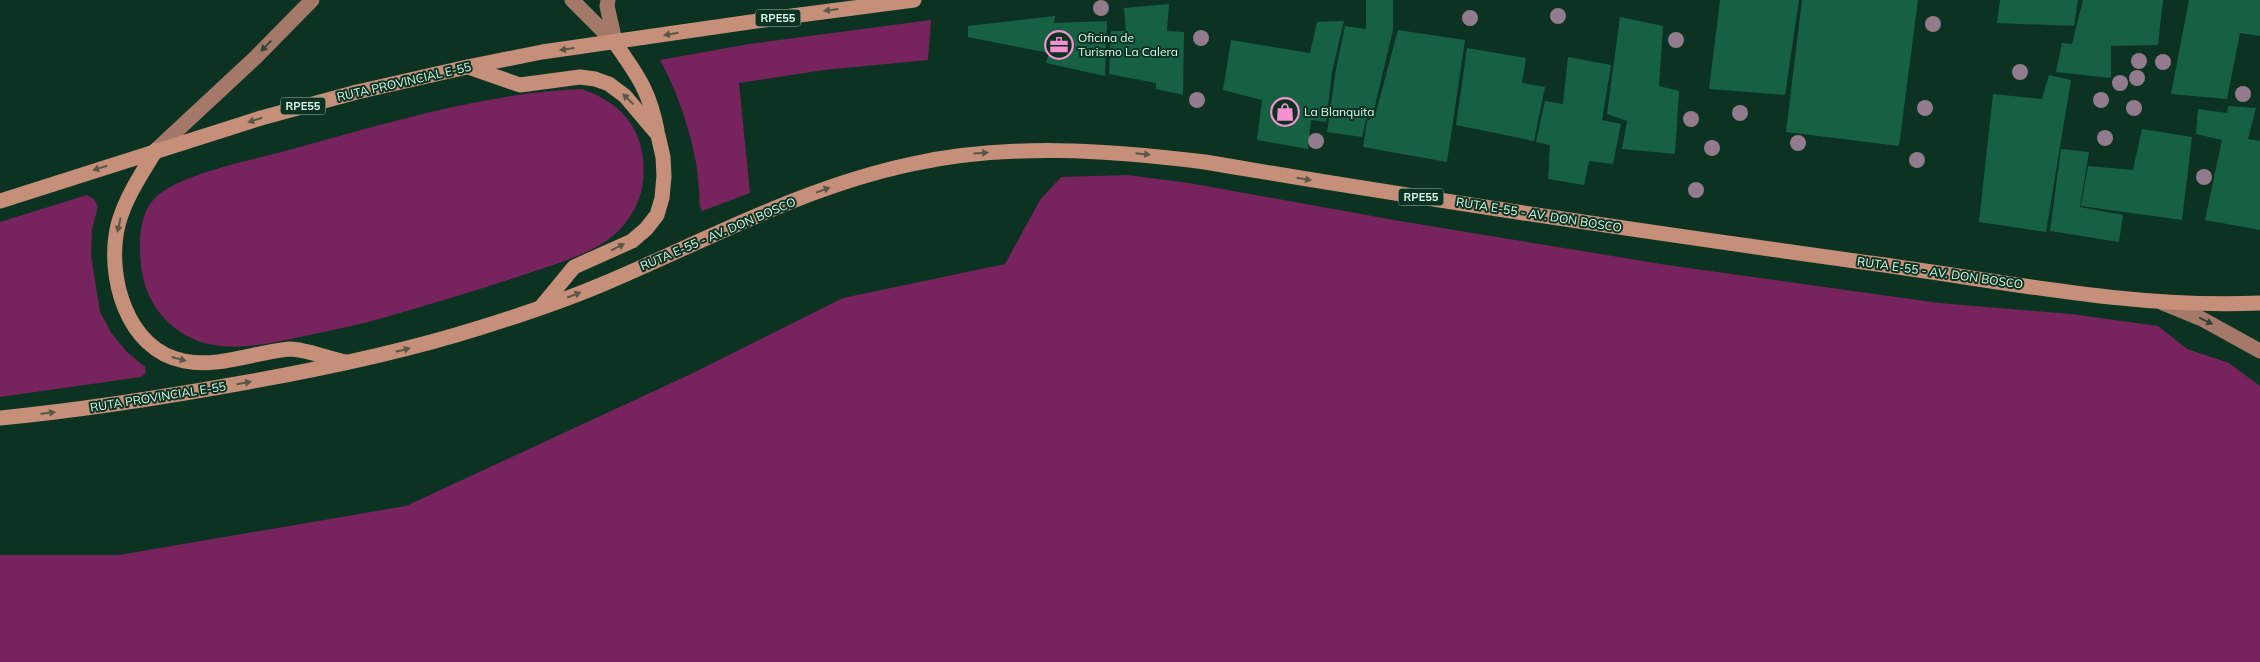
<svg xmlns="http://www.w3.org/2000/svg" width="2260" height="662" font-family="Mulish,sans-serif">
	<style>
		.green { fill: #77235e }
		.building { fill: #176143 }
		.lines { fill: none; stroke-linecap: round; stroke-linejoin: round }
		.secondary { stroke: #a47969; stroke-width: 15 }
		.primary { stroke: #c58f7a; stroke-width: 15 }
		.tree { fill: #927b8c }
		.oneway { fill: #565745 }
		.oneway2 { fill: #324434 }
		.labels { text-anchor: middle; stroke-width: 4; stroke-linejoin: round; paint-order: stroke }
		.shield { fill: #0c3222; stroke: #9ec1af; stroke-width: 1 }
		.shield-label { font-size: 11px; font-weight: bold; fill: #dcfeec }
		.poi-label { font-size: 12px; fill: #dcfeec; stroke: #0c3222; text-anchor: start }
		.street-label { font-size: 12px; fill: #dcfeec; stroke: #0c3222 }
	</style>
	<rect width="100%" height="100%" fill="#0c3222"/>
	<g class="green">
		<path d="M931,20L928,60L824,70L739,83L750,193L702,211C698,204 700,198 699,191C698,179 697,165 694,153C687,121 676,89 660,60L749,44Z"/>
		<path d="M582,89C613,100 636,119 642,152C647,180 641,206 622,227C601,251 564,261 535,271C485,288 436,303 386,317C362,324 338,329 314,334C259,346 199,363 159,312C149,299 143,283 141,266C139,244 138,213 157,196C182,174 251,160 285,151C381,125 482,93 582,89Z"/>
		<path d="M1127,175L1189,183L1394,220L1667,265L1939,303L2071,314L2158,326L2187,349L2229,363L2260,386V662H0V555H119L406,506L693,373L843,298L1005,264L1040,200L1061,177Z"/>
		<path d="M87,195L94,199L98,207L92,229L91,255L100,312L112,334L127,352L145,367L146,373L141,377L0,397V222Z"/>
	</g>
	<g class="building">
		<path d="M1366,0H1393V30L1373,114L1366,120L1362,137L1327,132L1336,69L1345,26L1366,29Z"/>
		<path d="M1720,0H1799L1785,95L1709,89Z"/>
		<path d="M1802,0H1918L1899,146L1786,132Z"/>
		<path d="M2000,0H2078L2074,26L1997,23Z"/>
		<path d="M2083,0H2163L2158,45L2111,46V78L2056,72L2062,43L2072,44Z"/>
		<path d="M2189,0H2260V36L2240,33L2227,99L2171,94Z"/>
		<path d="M1169,4L1167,31L1184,32L1183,95L1156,89V83L1109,74L1111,31H1126L1124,8Z"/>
		<path d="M1055,16L1054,23L1107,21L1105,76L1046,63L1049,53L968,37V26Z"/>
		<path d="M1620,17L1663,26L1659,86L1679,91L1675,154L1622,149L1627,121L1607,114Z"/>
		<path d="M1344,21L1332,72L1326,122L1311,120L1308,149L1257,140L1262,100L1223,90L1231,40L1310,53L1317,22Z"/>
		<path d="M1398,30L1465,40L1447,162L1363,147L1367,121L1375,116Z"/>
		<path d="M1467,48L1526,58L1522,83L1545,87L1534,141L1456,125Z"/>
		<path d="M1568,57L1611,65L1602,120L1621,124L1613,164L1589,161L1584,185L1548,179L1550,145L1536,142L1545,101L1563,104Z"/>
		<path d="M2049,75L2071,80L2046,232L1979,222L1993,94L2042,99Z"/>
		<path d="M2228,106L2256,108L2248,139L2260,141V230L2205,220L2222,140L2196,134L2198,109L2227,113Z"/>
		<path d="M2142,129L2192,137L2182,220L2081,206L2088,166L2133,170Z"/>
		<path d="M2061,149L2089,152L2080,207L2123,215L2119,242L2050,231Z"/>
	</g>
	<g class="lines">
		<g class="secondary">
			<path d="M572,0L615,43"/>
			<path d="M608,0L607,6L615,41"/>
			<path d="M156,150L256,57L312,0"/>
			<path d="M2163,303L2202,319L2260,351"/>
		</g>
		<g class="primary">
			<path d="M615,43C638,76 649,90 657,130"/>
			<path d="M468,67L520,85L580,77L595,79L609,84L625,96L658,135L663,157L664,176L662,198L657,215L646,229L632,241L574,267L541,307"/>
			<path d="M156,150C142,173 125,198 118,225C106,275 126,350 184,361C219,368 255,352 290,349C305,349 330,359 346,362"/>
			<path d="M0,201L261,118L357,92L467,67L542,52L792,16L914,0"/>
			<path d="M0,418C83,410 165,397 248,382C326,368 403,352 479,328C521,315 563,301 603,284C705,241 803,187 912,164C1008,143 1108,150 1205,162C1428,200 1653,233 1877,264C2002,281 2134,309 2260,303"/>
		</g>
	</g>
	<g class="tree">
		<circle cx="1101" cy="8" r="8"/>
		<circle cx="1558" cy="16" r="8"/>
		<circle cx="1470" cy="18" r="8"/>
		<circle cx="1933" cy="24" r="8"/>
		<circle cx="1201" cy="38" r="8"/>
		<circle cx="1676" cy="40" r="8"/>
		<circle cx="2139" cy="61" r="8"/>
		<circle cx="2163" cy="62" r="8"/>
		<circle cx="2020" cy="72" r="8"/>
		<circle cx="2137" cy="78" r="8"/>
		<circle cx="2120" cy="83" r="8"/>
		<circle cx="2243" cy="94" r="8"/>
		<circle cx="1197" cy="100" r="8"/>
		<circle cx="2101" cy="100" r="8"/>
		<circle cx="1925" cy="108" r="8"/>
		<circle cx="2134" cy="108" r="8"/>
		<circle cx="1740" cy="113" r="8"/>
		<circle cx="1691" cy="119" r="8"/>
		<circle cx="2105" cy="138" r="8"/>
		<circle cx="1316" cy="141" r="8"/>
		<circle cx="1798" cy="143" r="8"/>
		<circle cx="1712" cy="148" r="8"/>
		<circle cx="1917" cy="160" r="8"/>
		<circle cx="2204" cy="177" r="8"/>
		<circle cx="1696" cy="190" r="8"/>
	</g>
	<defs><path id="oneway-solid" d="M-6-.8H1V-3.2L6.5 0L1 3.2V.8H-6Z" transform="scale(1.25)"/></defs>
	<g class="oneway">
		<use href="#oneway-solid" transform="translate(831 10) rotate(173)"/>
		<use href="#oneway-solid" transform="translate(671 34) rotate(171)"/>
		<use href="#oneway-solid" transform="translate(567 49) rotate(172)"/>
		<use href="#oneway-solid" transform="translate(628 99) rotate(-136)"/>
		<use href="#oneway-solid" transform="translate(255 120) rotate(163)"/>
		<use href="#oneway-solid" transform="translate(981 153) rotate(-3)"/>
		<use href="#oneway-solid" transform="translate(1143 154) rotate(6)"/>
		<use href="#oneway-solid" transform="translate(100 168) rotate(162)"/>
		<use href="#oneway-solid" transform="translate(1304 179) rotate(9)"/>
		<use href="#oneway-solid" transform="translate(823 190) rotate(-20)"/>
		<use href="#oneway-solid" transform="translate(119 225) rotate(103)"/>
		<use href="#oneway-solid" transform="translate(618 247) rotate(-26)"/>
		<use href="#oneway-solid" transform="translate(574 295) rotate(-21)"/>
		<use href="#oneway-solid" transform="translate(403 350) rotate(-14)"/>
		<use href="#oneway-solid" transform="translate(179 359) rotate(15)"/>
		<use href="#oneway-solid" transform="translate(244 383) rotate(-10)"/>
		<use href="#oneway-solid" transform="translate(48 413) rotate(-7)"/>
	</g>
	<g class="oneway2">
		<use href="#oneway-solid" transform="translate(266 46) rotate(134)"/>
		<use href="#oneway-solid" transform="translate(2206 321) rotate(26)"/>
	</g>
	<defs>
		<symbol id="office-ring" viewBox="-11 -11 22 22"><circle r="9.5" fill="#0c3222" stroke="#f590d1" stroke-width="1.5"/><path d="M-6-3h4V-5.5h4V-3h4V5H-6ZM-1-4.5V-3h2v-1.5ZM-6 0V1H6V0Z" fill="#f590d1"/></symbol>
		<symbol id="shop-ring" viewBox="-11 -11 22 22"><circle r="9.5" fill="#0c3222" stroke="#f590d1" stroke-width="1.5"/><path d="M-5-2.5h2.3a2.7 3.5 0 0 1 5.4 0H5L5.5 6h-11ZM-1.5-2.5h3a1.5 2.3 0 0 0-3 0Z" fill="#f590d1"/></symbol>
	</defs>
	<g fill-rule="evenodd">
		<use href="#office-ring" x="1043" y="29" width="32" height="32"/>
		<use href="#shop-ring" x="1269" y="96" width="32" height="32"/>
	</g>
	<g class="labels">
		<g class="shield">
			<rect x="755.5" y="9.5" width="45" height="17" rx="4"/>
			<rect x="280.5" y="97.5" width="45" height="17" rx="4"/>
			<rect x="1398.5" y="188.5" width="45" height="17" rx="4"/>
		</g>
		<g class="shield-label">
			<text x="778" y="22">RPE55</text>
			<text x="303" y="110">RPE55</text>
			<text x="1421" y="201">RPE55</text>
		</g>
		<g class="poi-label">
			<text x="1078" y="42">Oficina de<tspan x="1078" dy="14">Turismo La Calera</tspan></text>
			<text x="1304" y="116">La Blanquita</text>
		</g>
		<g class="street-label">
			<text transform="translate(404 82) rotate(-13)" y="4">RUTA PROVINCIAL E-55</text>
			<text transform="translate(1539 215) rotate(9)" y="4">RUTA E-55 - AV. DON BOSCO</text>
			<text transform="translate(718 234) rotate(-23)" y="4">RUTA E-55 - AV. DON BOSCO</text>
			<text transform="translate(1940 273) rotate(8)" y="4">RUTA E-55 - AV. DON BOSCO</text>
			<text transform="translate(158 397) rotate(-9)" y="4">RUTA PROVINCIAL E-55</text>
		</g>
	</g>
</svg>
